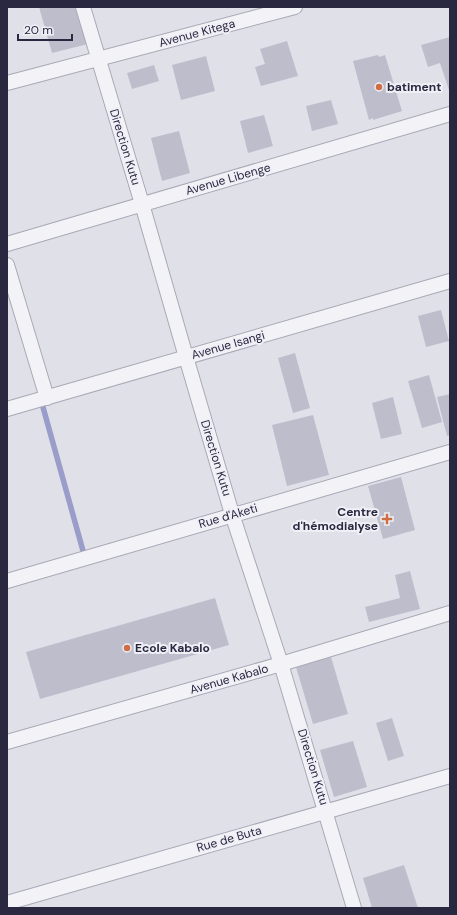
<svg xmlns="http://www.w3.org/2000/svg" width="457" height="915" font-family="'DM Sans',sans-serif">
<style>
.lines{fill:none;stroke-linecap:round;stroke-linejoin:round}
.stream{stroke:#9a9cc9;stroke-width:5.5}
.building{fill:#bebdcc}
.minor-casing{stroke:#a9a9b7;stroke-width:16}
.minor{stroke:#f3f3f7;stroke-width:14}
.poi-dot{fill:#cf6d44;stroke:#f0eff6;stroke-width:1.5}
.labels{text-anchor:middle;stroke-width:4;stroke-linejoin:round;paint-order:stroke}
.street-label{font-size:12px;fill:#2a2841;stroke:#f0eff6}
.poi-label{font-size:12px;font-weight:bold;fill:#2a2841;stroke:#f0eff6;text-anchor:start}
</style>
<rect width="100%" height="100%" fill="#e0e0e9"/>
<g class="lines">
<!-- stream -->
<polyline class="stream" points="41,400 85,558"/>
</g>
<!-- building -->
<g class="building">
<polygon points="39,7 77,7 88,44 52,53"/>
<polygon points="450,37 450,93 440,63 428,67 421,45"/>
<polygon points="287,41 298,76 261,86 255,67 265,64 260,49"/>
<polygon points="378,55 379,57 385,55 402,111 373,120 373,118 369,120 353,61"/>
<polygon points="206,56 215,91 181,100 172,65"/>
<polygon points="154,65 159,81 132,89 127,73"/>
<polygon points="331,100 338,124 312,131 306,106"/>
<polygon points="264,115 273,146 248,153 240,121"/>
<polygon points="179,131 190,173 162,181 151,138"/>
<polygon points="441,310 449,341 426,347 418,316"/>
<polygon points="295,353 310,408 293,413 278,358"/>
<polygon points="429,375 442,422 422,428 408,381"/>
<polygon points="450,394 450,435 447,436 437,397"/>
<polygon points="393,397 402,434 381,439 372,403"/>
<polygon points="313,415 329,475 287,486 272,425"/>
<polygon points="401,477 415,530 383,539 368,486"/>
<polygon points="410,571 420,609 369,622 365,607 400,598 395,575"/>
<polygon points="215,598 229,645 40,699 26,652"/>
<polygon points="331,657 348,714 313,724 296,667"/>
<polygon points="392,718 404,756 388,761 376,723"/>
<polygon points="353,741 367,787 334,797 320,750"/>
<polygon points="404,865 418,908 372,908 363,878"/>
</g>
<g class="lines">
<defs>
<g id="minor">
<polyline points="83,7 142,204 186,357 232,514 281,664 354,908"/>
<polyline points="7,83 295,7"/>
<polyline points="7,244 450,114"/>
<polyline points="7,265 47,398"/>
<polyline points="7,409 450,281"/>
<polyline points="7,581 450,452"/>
<polyline points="7,742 281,664 450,613"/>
<polyline points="7,903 450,776"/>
</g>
</defs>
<!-- minor casing -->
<use href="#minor" class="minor-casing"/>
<!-- minor -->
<use href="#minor" class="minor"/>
</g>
<!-- markers -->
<g class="poi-dot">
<circle cx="379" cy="87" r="4"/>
<path d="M385 513h4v4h4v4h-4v4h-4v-4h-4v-4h4z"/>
<circle cx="127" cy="648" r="4"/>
</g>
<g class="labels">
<!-- street labels -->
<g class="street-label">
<text transform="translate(197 33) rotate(-15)" y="4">Avenue Kitega</text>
<text transform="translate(125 147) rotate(73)" y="4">Direction Kutu</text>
<text transform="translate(228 179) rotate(-16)" y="4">Avenue Libenge</text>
<text transform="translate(228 345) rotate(-16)" y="4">Avenue Isangi</text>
<text transform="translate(216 458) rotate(73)" y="4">Direction Kutu</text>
<text transform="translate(228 516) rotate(-16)" y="4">Rue d'Aketi</text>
<text transform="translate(229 679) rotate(-16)" y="4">Avenue Kabalo</text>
<text transform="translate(313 767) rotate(73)" y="4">Direction Kutu</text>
<text transform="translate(229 839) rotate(-16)" y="4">Rue de Buta</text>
</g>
<!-- poi labels -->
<g class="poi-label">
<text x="387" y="91">batiment</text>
<text x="378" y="516" text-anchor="end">Centre<tspan x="378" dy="14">d'hémodialyse</tspan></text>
<text x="135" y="652">Ecole Kabalo</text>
</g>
</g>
<!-- border -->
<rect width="457" height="915" fill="none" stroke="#2a2841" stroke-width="16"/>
<!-- scale -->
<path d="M18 34v6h54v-6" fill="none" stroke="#2a2841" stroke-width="2"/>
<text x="24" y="34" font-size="12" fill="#2a2841" stroke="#f0eff6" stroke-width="3" paint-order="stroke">20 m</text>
</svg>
